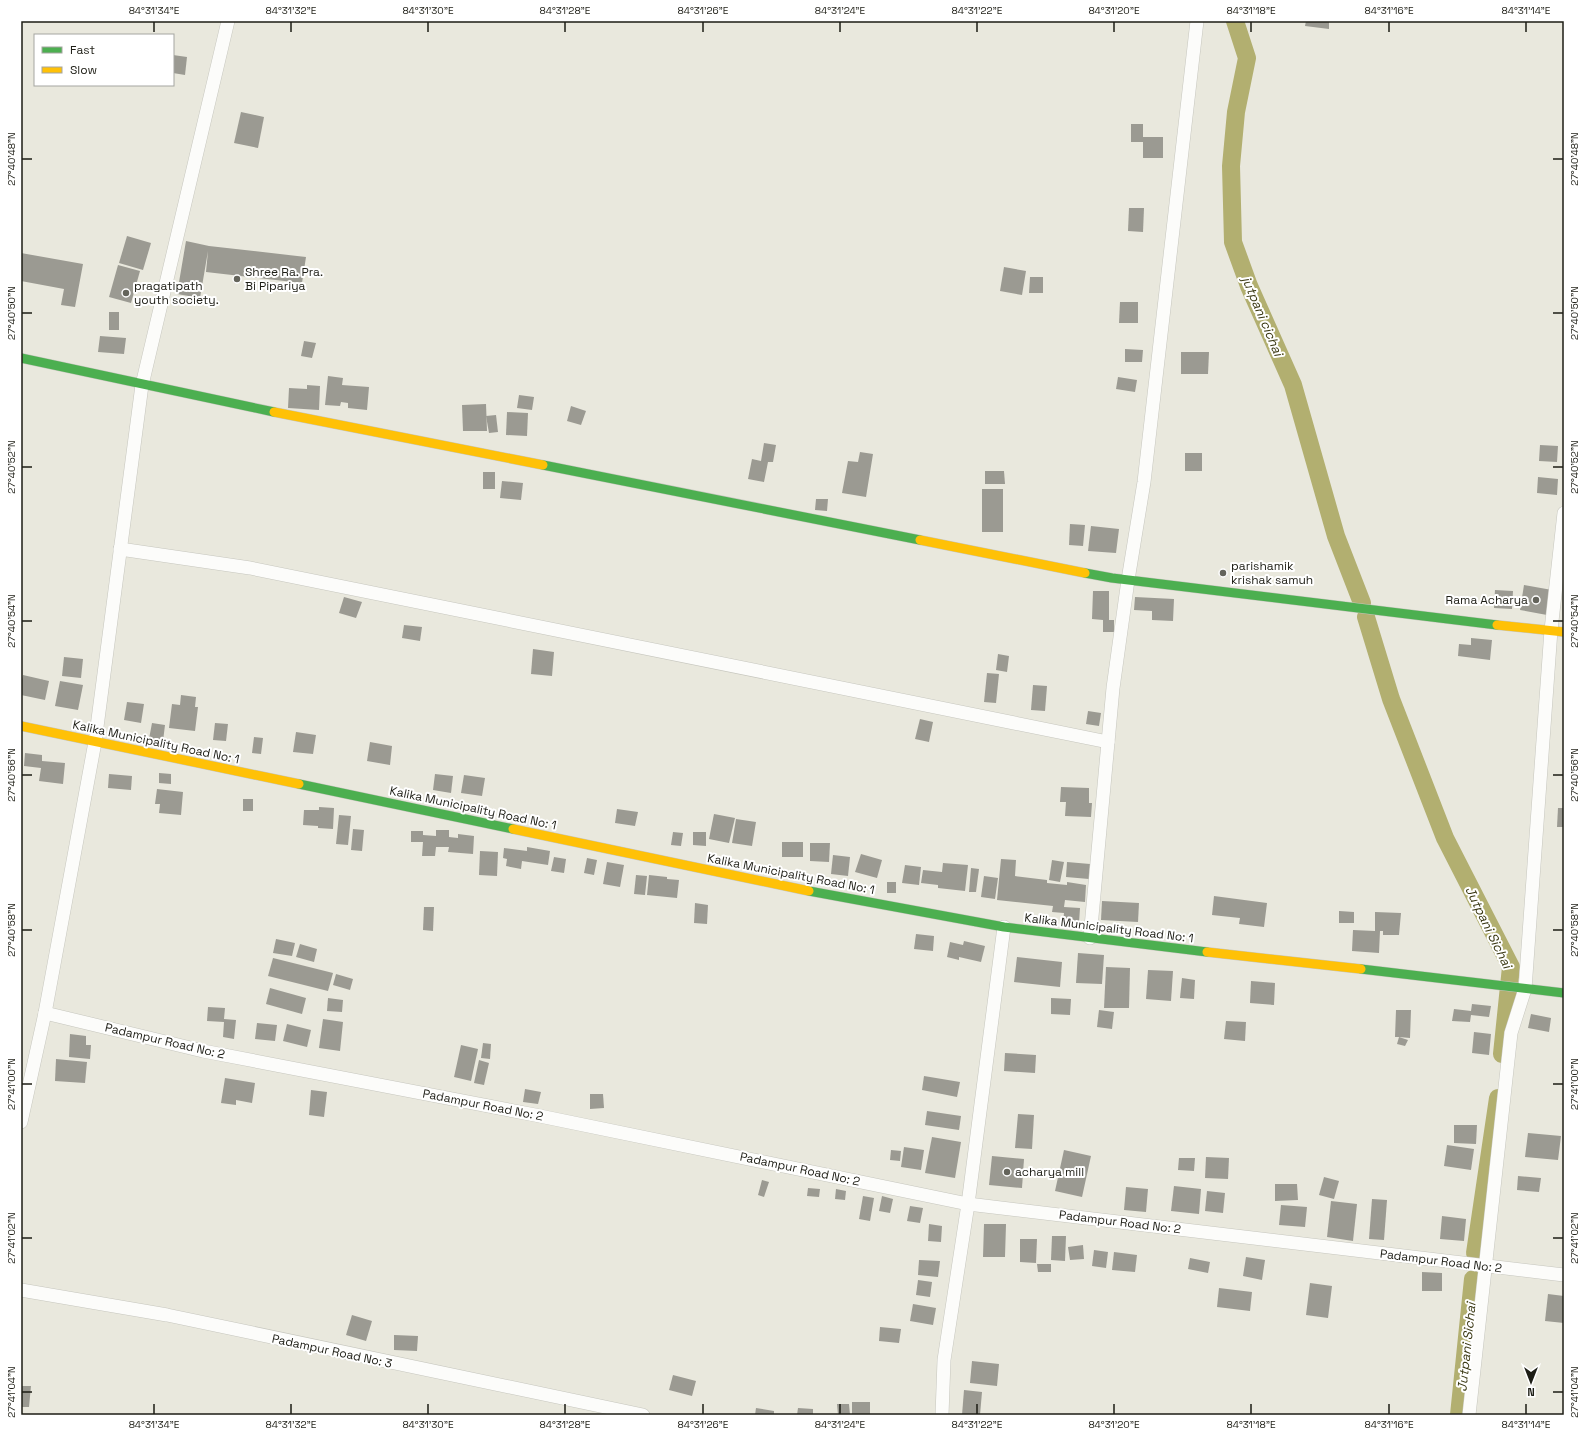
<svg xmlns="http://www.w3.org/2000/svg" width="1585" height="1436" font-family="'Space Grotesk',sans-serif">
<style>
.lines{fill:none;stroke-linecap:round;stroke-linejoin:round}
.canal{stroke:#b2af70;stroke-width:18}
.building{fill:#9b9a92}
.street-casing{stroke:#c6c6be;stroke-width:14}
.fast-casing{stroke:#c6c6be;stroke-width:10}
.slow-casing{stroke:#c6c6be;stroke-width:10}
.street{stroke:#fcfcfa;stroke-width:13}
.fast{stroke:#4caf50;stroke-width:9}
.slow{stroke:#ffc107;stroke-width:9}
.ticks{fill:none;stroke:#1d1d15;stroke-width:1.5}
.poi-dot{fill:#64645b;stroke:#fff;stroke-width:1.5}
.labels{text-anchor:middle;stroke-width:4;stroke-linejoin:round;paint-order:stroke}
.poi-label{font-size:12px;fill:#1d1d15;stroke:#fff;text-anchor:start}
.street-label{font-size:12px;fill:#1d1d15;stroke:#fff}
.water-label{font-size:13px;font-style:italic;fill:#3a3813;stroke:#fff}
.neatline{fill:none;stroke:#1d1d15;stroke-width:1.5}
.ticks-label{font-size:10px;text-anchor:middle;fill:#1d1d15}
</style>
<rect width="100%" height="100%" fill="#e9e8dd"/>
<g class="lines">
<!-- canal -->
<g class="canal">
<polyline points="1235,21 1247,58 1236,112 1231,166 1233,242 1249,286 1293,385 1336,536 1362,603"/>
<polyline points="1366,617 1391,699 1445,838 1511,967 1502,1054"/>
<polyline points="1475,1253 1498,1098"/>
<polyline points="1459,1415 1473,1279"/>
</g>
</g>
<!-- building -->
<g class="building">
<polygon points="1306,21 1329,21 1329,29 1305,26"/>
<polygon points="173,55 187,57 185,75 173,73"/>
<polygon points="241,112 264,117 258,148 234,143"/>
<polygon points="1131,124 1143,124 1143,137 1163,137 1163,158 1143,158 1143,142 1131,142"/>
<polygon points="1129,208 1144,208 1143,232 1128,231"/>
<polygon points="127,236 151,243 143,270 119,263"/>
<polygon points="186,241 209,246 306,257 302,283 206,272 208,251 200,298 177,294"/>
<polygon points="21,253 83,264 75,307 61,305 64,289 21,281"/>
<polygon points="118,265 140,271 131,303 109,297"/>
<polygon points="1004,267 1026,271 1022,295 1000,291"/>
<polygon points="1030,277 1043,277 1043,293 1029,293"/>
<polygon points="1120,302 1138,302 1138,323 1119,323"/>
<rect x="109" y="312" width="10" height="18"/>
<polygon points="100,336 126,338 124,354 98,352"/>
<polygon points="304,341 316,343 312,358 301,356"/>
<polygon points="1125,349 1143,350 1142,362 1125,362"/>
<polygon points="1181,352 1209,352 1208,374 1181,374"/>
<polygon points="328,376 343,378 342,385 369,387 367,410 348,408 348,403 341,402 340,406 325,405"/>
<polygon points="1118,377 1137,380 1135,392 1116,389"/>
<polygon points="307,385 320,386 319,410 288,408 289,388 307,389"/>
<polygon points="519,395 534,397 532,410 517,408"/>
<polygon points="486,404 487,431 463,431 462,405"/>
<polygon points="571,406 586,411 581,425 567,421"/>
<polygon points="507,412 528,413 527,436 506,435"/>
<polygon points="496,415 498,432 489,433 486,416"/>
<polygon points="764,443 776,445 773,462 768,462 764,482 748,479 752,459 761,461"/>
<polygon points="1540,445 1558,446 1557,462 1539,461"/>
<polygon points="860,452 873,454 866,497 842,493 848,461 858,462"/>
<rect x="1185" y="453" width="17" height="18"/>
<polygon points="985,471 1004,471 1005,484 985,484"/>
<rect x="483" y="472" width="12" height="17"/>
<polygon points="1538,477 1558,479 1557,495 1537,493"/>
<polygon points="502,481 523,483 521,500 500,498"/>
<rect x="982" y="489" width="21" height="43"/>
<polygon points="816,499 828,499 827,511 815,510"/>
<polygon points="1070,524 1085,525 1083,546 1069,545"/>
<polygon points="1091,526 1119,529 1116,553 1088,551"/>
<polygon points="1221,570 1226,570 1225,577 1220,577"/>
<polygon points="1524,585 1552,590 1547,615 1520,610"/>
<polygon points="1495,590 1513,591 1512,609 1494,608"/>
<polygon points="1093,591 1109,591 1109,620 1114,620 1114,632 1103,632 1103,620 1092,619"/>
<polygon points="344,597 362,602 356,618 339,613"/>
<polygon points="1135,597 1174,599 1173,621 1152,620 1152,611 1134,610"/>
<polygon points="404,625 422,627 420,641 402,638"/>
<polygon points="1471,638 1492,640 1490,660 1458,656 1459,644 1471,645"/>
<polygon points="533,649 554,652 552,676 531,674"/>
<polygon points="998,654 1009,656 1007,672 996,670"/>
<polygon points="64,657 83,659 81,678 62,676"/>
<polygon points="987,673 999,674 996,703 984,702"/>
<polygon points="23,675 49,681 45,700 21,695 21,684"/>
<polygon points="60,681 83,685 78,710 55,706"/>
<polygon points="1033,685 1047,686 1045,711 1031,710"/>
<polygon points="181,695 196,697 195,707 198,707 195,731 169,728 172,704 180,705"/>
<polygon points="127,702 144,704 141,723 124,720"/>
<polygon points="1088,711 1101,713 1099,726 1086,724"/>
<polygon points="920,719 933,722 929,742 915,739"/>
<polygon points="152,723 165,725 163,741 149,739"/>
<polygon points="215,723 228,724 226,741 213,740"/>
<polygon points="296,732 316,735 313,754 293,752"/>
<polygon points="254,737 263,738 261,754 252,753"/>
<polygon points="370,742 392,746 390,765 367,761"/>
<polygon points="25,753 42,755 42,761 65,763 63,784 39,781 41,768 24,766"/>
<polygon points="159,773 171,774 171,784 159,783"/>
<polygon points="109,774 132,776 131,790 108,788"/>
<polygon points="435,774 453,776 451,793 433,790"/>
<polygon points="464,775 485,778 482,796 461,793"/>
<polygon points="1061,787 1089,788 1089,803 1092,803 1091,817 1065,816 1066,802 1060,802"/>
<polygon points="157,789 183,792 181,815 159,813 160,804 155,804"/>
<rect x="243" y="799" width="10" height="12"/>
<polygon points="319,807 334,808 333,829 318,828 318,826 303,825 304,810 319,810"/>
<polygon points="1558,808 1564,808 1564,827 1557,827"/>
<polygon points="617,809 638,812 635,826 615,823"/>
<polygon points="714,814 735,818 729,843 709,839"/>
<polygon points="339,815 351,816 348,845 336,844"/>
<polygon points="736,819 756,822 752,846 732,843"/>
<polygon points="353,829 364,830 362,851 351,850"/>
<polygon points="436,830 449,830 449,837 458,838 458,834 474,836 473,854 448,852 449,847 436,847 435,856 422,856 423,842 411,842 411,831 423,831 423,835 436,836"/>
<polygon points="673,832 683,833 681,846 671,845"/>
<polygon points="693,832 706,832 706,846 693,845"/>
<rect x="782" y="842" width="21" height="15"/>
<polygon points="810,843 830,843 829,862 810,861"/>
<polygon points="527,847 550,851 548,865 522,861 521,869 506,866 507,859 503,858 504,848 527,851"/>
<polygon points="480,851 498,852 497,876 479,875"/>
<polygon points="861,854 882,860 877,878 855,872"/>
<polygon points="833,855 850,857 848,876 831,874"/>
<polygon points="554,857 566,859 564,873 551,871"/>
<polygon points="587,858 597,860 594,875 584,873"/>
<polygon points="1001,859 1016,860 1015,876 1047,880 1047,883 1067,885 1067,882 1086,885 1085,902 1065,900 1064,907 1080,908 1079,923 1063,922 1064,913 1052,912 1053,906 997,900"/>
<polygon points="1052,860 1064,862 1060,882 1049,880"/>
<polygon points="607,862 624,865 620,887 603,884"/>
<polygon points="1067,862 1090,864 1089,879 1066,877"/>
<polygon points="943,863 968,865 965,891 938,888 938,885 921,883 923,870 942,872"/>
<polygon points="905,865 921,867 919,885 902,883"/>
<polygon points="971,868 979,869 976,892 969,892"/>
<polygon points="636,875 647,876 645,895 634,894"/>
<polygon points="649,875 667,877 667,879 679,880 677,898 647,895"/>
<polygon points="984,876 998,878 995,899 981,897"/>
<rect x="887" y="882" width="9" height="11"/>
<polygon points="1214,896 1267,903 1264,927 1239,924 1240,918 1212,915"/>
<polygon points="1102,901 1139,903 1138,922 1101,920"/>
<polygon points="695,903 708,905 707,924 694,923"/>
<polygon points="424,907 434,907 433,931 423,930"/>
<polygon points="1339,911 1354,912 1354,923 1339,923"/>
<polygon points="1375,912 1401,913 1399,935 1383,935 1383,931 1380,931 1379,953 1352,951 1353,930 1375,931"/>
<polygon points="916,934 934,936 933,951 914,949"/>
<polygon points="276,939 295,943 292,956 273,953"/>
<polygon points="964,941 985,946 981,962 959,957 959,960 947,957 950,942 963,945"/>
<polygon points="300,944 317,949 314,962 296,957"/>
<polygon points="1078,953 1104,955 1102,984 1076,983"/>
<polygon points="1017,957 1062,962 1060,987 1014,982"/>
<polygon points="273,958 333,973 328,991 268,976"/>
<polygon points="1106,967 1130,968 1129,1008 1104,1008"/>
<polygon points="1148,970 1173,971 1171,1001 1146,999"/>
<polygon points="336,974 353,979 350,990 333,985"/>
<polygon points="1182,978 1195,980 1194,999 1180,998"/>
<polygon points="1251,981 1275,983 1274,1005 1250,1003"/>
<polygon points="270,988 306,998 302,1014 266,1004"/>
<polygon points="328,998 343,1000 342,1012 327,1011"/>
<polygon points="1051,998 1071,999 1070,1015 1051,1014"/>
<polygon points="1472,1004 1491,1006 1489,1017 1471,1015 1470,1022 1452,1021 1454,1009 1471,1011"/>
<polygon points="208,1007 225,1008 224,1019 236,1020 234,1039 223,1037 224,1022 207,1021"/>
<polygon points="1099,1010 1114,1012 1112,1029 1097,1027"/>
<polygon points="1396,1010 1411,1010 1410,1038 1399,1037 1408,1040 1405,1046 1397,1044 1399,1037 1395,1037"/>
<polygon points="1531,1014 1551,1018 1549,1032 1528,1028"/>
<polygon points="323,1019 343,1022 340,1051 319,1048"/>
<polygon points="1226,1021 1246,1022 1245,1041 1224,1039"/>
<polygon points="257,1023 277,1025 275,1041 255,1039"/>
<polygon points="287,1024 311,1030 307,1047 283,1041"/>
<polygon points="1474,1032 1491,1034 1489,1055 1472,1053"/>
<polygon points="70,1034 86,1036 86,1045 91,1045 90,1059 69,1057"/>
<polygon points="483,1043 491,1044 490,1059 481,1058"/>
<polygon points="461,1045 478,1049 471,1081 454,1077"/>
<polygon points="1005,1053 1036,1055 1035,1073 1004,1071"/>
<polygon points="56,1059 87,1062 85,1083 55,1081"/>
<polygon points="479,1060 489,1063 484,1085 474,1083"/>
<polygon points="924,1076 960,1082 957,1097 922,1090"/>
<polygon points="225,1078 255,1083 252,1103 236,1100 236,1105 221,1103"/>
<polygon points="525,1089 541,1092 538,1104 523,1102"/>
<polygon points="311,1090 327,1092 324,1117 309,1115"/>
<polygon points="590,1094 603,1094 604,1108 590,1109"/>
<polygon points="927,1111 961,1116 959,1130 925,1125"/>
<polygon points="1018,1114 1034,1115 1032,1149 1015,1148"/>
<polygon points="1454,1125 1477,1125 1476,1144 1454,1143"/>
<polygon points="1528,1133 1561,1136 1558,1160 1525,1157"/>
<polygon points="932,1137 961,1142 955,1178 925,1173"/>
<polygon points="1447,1145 1474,1149 1471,1170 1444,1166"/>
<polygon points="904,1147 924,1150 921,1170 901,1167"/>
<polygon points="891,1150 901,1151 900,1161 890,1160"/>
<polygon points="1064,1150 1091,1156 1082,1197 1055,1191"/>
<polygon points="992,1156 1024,1159 1022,1188 989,1185"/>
<polygon points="1206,1157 1229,1158 1228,1179 1205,1178"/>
<polygon points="1179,1158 1195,1158 1194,1171 1178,1170"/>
<polygon points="1518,1176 1541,1178 1539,1192 1517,1190"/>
<polygon points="1324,1177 1339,1181 1334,1199 1319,1195"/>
<polygon points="762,1180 769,1182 764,1197 758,1195"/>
<polygon points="1275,1184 1297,1184 1298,1200 1275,1201"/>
<polygon points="1174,1186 1201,1189 1199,1214 1171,1211"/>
<polygon points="1126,1187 1148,1189 1146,1212 1124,1210"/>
<polygon points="808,1188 820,1189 819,1197 807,1196"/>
<polygon points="836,1189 846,1191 845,1200 835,1199"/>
<polygon points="1207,1191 1225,1193 1223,1213 1205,1211"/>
<polygon points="863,1196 874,1198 870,1221 859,1219"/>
<polygon points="882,1196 893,1199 890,1213 879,1211"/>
<polygon points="1372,1199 1387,1200 1384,1240 1369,1239"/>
<polygon points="1331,1201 1357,1204 1353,1241 1327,1237"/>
<polygon points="1281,1205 1307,1207 1305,1227 1279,1225"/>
<polygon points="910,1206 923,1208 920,1223 907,1221"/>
<polygon points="1442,1216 1466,1219 1464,1241 1440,1239"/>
<polygon points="929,1224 942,1226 941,1242 928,1241"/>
<polygon points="984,1224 1006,1224 1005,1257 983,1257"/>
<polygon points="1052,1236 1066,1236 1065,1261 1051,1260"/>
<polygon points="1020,1239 1037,1239 1036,1263 1020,1262"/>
<polygon points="1083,1245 1084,1259 1070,1260 1068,1247"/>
<polygon points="1094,1250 1108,1252 1106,1268 1092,1266"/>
<polygon points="1114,1252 1137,1255 1135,1272 1112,1270"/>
<polygon points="1246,1257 1265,1260 1262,1280 1243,1276"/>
<polygon points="1190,1258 1210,1262 1208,1273 1188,1269"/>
<polygon points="919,1260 940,1261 938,1277 918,1275"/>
<polygon points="1037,1264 1051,1264 1051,1272 1038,1272"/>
<polygon points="1422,1272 1442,1273 1442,1291 1422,1291"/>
<polygon points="918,1280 932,1282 930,1297 916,1295"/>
<polygon points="1310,1283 1332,1286 1328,1318 1306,1315"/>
<polygon points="1219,1288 1252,1292 1250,1311 1217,1307"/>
<polygon points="1548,1294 1564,1296 1564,1323 1545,1321"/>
<polygon points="913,1304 936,1308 933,1325 910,1321"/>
<polygon points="352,1315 372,1321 366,1341 346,1335"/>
<polygon points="880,1327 901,1329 899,1343 879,1341"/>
<polygon points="394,1335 418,1336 417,1351 394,1350"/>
<polygon points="972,1361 999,1364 997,1386 970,1383"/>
<polygon points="673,1375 696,1381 692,1396 669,1390"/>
<polygon points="21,1386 31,1386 29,1407 21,1407"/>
<polygon points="964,1390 982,1392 980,1415 962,1415"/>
<rect x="852" y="1402" width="18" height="13"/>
<polygon points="837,1404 849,1404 850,1415 838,1415"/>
<polygon points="756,1408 774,1411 774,1415 755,1415"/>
<polygon points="798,1408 813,1409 813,1415 797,1415"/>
</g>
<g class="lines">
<defs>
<g id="street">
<polyline points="120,549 250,568 1108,742"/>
<polyline points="1090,938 1113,688 1128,580 1144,482 1197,21"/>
<polyline points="45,1013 203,1051 535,1115 968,1204 1564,1275"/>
<polyline points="21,1122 45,1013 95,742 142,385 228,21"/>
<polyline points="21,1290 167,1315 643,1415"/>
<polyline points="942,1415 944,1360 968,1204 1004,927"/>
<polyline points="1469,1415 1511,1033 1525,989 1551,630 1564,513"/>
</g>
<g id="fast">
<polyline points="21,358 274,412"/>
<polyline points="543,465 920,540"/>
<polyline points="1085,573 1112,578 1497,625"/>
<polyline points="299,784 513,829"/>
<polyline points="809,891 1004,927 1207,952"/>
<polyline points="1361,969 1564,993"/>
</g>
<g id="slow">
<polyline points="274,412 543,465"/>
<polyline points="920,540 1085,573"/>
<polyline points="1497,625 1564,632"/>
<polyline points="21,726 299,784"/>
<polyline points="513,829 809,891"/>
<polyline points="1207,952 1361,969"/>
</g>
</defs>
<!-- street casing -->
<use href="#street" class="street-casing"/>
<!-- fast casing -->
<use href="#fast" class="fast-casing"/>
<!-- slow casing -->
<use href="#slow" class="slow-casing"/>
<!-- street -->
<use href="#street" class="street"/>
<!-- fast -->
<use href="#fast" class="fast"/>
<!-- slow -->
<use href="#slow" class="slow"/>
</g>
<!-- ticks -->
<path class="ticks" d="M154,22V32M291,22V32M428,22V32M565,22V32M703,22V32M840,22V32M977,22V32M1114,22V32M1251,22V32M1389,22V32M1526,22V32M22,159H32M1553,159H1563M22,313H32M1553,313H1563M22,467H32M1553,467H1563M22,621H32M1553,621H1563M22,775H32M1553,775H1563M22,930H32M1553,930H1563M22,1084H32M1553,1084H1563M22,1238H32M1553,1238H1563M22,1392H32M1553,1392H1563M154,1404V1414M291,1404V1414M428,1404V1414M565,1404V1414M703,1404V1414M840,1404V1414M977,1404V1414M1114,1404V1414M1251,1404V1414M1389,1404V1414M1526,1404V1414"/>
<!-- markers -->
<g class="poi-dot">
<circle cx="237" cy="279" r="4"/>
<circle cx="126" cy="293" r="4"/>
<circle cx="1223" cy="573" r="4"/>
<circle cx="1536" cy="600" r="4"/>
<circle cx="1007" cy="1172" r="4"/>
</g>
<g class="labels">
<!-- poi labels -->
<g class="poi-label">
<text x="245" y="276">Shree Ra. Pra.<tspan x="245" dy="14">Bi Pipariya</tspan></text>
<text x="134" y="290">pragatipath<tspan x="134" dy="14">youth society.</tspan></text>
<text x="1231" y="570">parishamik<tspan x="1231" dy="14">krishak samuh</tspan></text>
<text x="1528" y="604" text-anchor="end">Rama Acharya</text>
<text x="1015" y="1176">acharya mill</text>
</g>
<!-- street labels -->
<g class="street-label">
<text transform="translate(156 742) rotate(12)" y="4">Kalika Municipality Road No: 1</text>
<text transform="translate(473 808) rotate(12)" y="4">Kalika Municipality Road No: 1</text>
<text transform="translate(791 874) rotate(11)" y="4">Kalika Municipality Road No: 1</text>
<text transform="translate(1109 928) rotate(7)" y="4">Kalika Municipality Road No: 1</text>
<text transform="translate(165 1041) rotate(13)" y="4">Padampur Road No: 2</text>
<text transform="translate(483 1105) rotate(11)" y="4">Padampur Road No: 2</text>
<text transform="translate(800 1169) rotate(12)" y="4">Padampur Road No: 2</text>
<text transform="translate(1120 1222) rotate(7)" y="4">Padampur Road No: 2</text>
<text transform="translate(1441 1261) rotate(7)" y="4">Padampur Road No: 2</text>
<text transform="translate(332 1351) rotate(12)" y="4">Padampur Road No: 3</text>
</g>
<!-- water labels -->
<g class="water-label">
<text transform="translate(1263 316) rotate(67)" y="5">jutpani cichai</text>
<text transform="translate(1489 927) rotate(64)" y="5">Jutpani Sichai</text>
<text transform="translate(1466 1347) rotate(-84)" y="5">Jutpani Sichai</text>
</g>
</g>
<!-- border -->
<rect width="1585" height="1436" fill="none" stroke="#ffffff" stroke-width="44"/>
<!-- legend -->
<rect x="34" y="34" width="140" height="52" fill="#ffffff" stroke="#a5a5a1"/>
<rect x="42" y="47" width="20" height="6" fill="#4caf50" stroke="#a5a5a1"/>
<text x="70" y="54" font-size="12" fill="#1d1d15">Fast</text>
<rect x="42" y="67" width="20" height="6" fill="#ffc107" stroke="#a5a5a1"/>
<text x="70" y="74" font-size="12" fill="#1d1d15">Slow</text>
<!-- north arrow -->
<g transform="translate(1531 1382) rotate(180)" stroke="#ffffff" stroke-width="3" paint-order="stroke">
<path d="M0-3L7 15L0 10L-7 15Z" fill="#1d1d15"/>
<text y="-6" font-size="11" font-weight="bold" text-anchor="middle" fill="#1d1d15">N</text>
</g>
<rect x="22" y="22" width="1541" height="1392" class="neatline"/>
<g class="ticks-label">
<text x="154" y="14">84°31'34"E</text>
<text x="291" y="14">84°31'32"E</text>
<text x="428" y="14">84°31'30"E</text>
<text x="565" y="14">84°31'28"E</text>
<text x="703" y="14">84°31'26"E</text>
<text x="840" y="14">84°31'24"E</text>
<text x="977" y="14">84°31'22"E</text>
<text x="1114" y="14">84°31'20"E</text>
<text x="1251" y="14">84°31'18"E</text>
<text x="1389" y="14">84°31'16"E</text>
<text x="1526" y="14">84°31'14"E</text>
<text transform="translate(1574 159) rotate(-90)" y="4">27°40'48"N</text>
<text transform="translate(11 159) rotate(-90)" y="4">27°40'48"N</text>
<text transform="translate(1574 313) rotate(-90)" y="4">27°40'50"N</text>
<text transform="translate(11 313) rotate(-90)" y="4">27°40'50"N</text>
<text transform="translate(1574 467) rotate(-90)" y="4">27°40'52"N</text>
<text transform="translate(11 467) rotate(-90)" y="4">27°40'52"N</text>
<text transform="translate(1574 621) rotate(-90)" y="4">27°40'54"N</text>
<text transform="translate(11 621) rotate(-90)" y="4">27°40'54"N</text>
<text transform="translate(1574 775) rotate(-90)" y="4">27°40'56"N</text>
<text transform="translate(11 775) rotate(-90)" y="4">27°40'56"N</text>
<text transform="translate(1574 930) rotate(-90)" y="4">27°40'58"N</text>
<text transform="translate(11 930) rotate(-90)" y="4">27°40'58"N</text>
<text transform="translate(1574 1084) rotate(-90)" y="4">27°41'00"N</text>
<text transform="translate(11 1084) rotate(-90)" y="4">27°41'00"N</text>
<text transform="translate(1574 1238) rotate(-90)" y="4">27°41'02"N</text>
<text transform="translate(11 1238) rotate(-90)" y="4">27°41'02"N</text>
<text transform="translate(1574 1392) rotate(-90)" y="4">27°41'04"N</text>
<text transform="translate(11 1392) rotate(-90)" y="4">27°41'04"N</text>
<text x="154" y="1428">84°31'34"E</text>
<text x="291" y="1428">84°31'32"E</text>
<text x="428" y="1428">84°31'30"E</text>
<text x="565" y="1428">84°31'28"E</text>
<text x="703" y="1428">84°31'26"E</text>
<text x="840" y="1428">84°31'24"E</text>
<text x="977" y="1428">84°31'22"E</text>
<text x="1114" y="1428">84°31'20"E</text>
<text x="1251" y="1428">84°31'18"E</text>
<text x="1389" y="1428">84°31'16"E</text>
<text x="1526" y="1428">84°31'14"E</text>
</g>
</svg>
